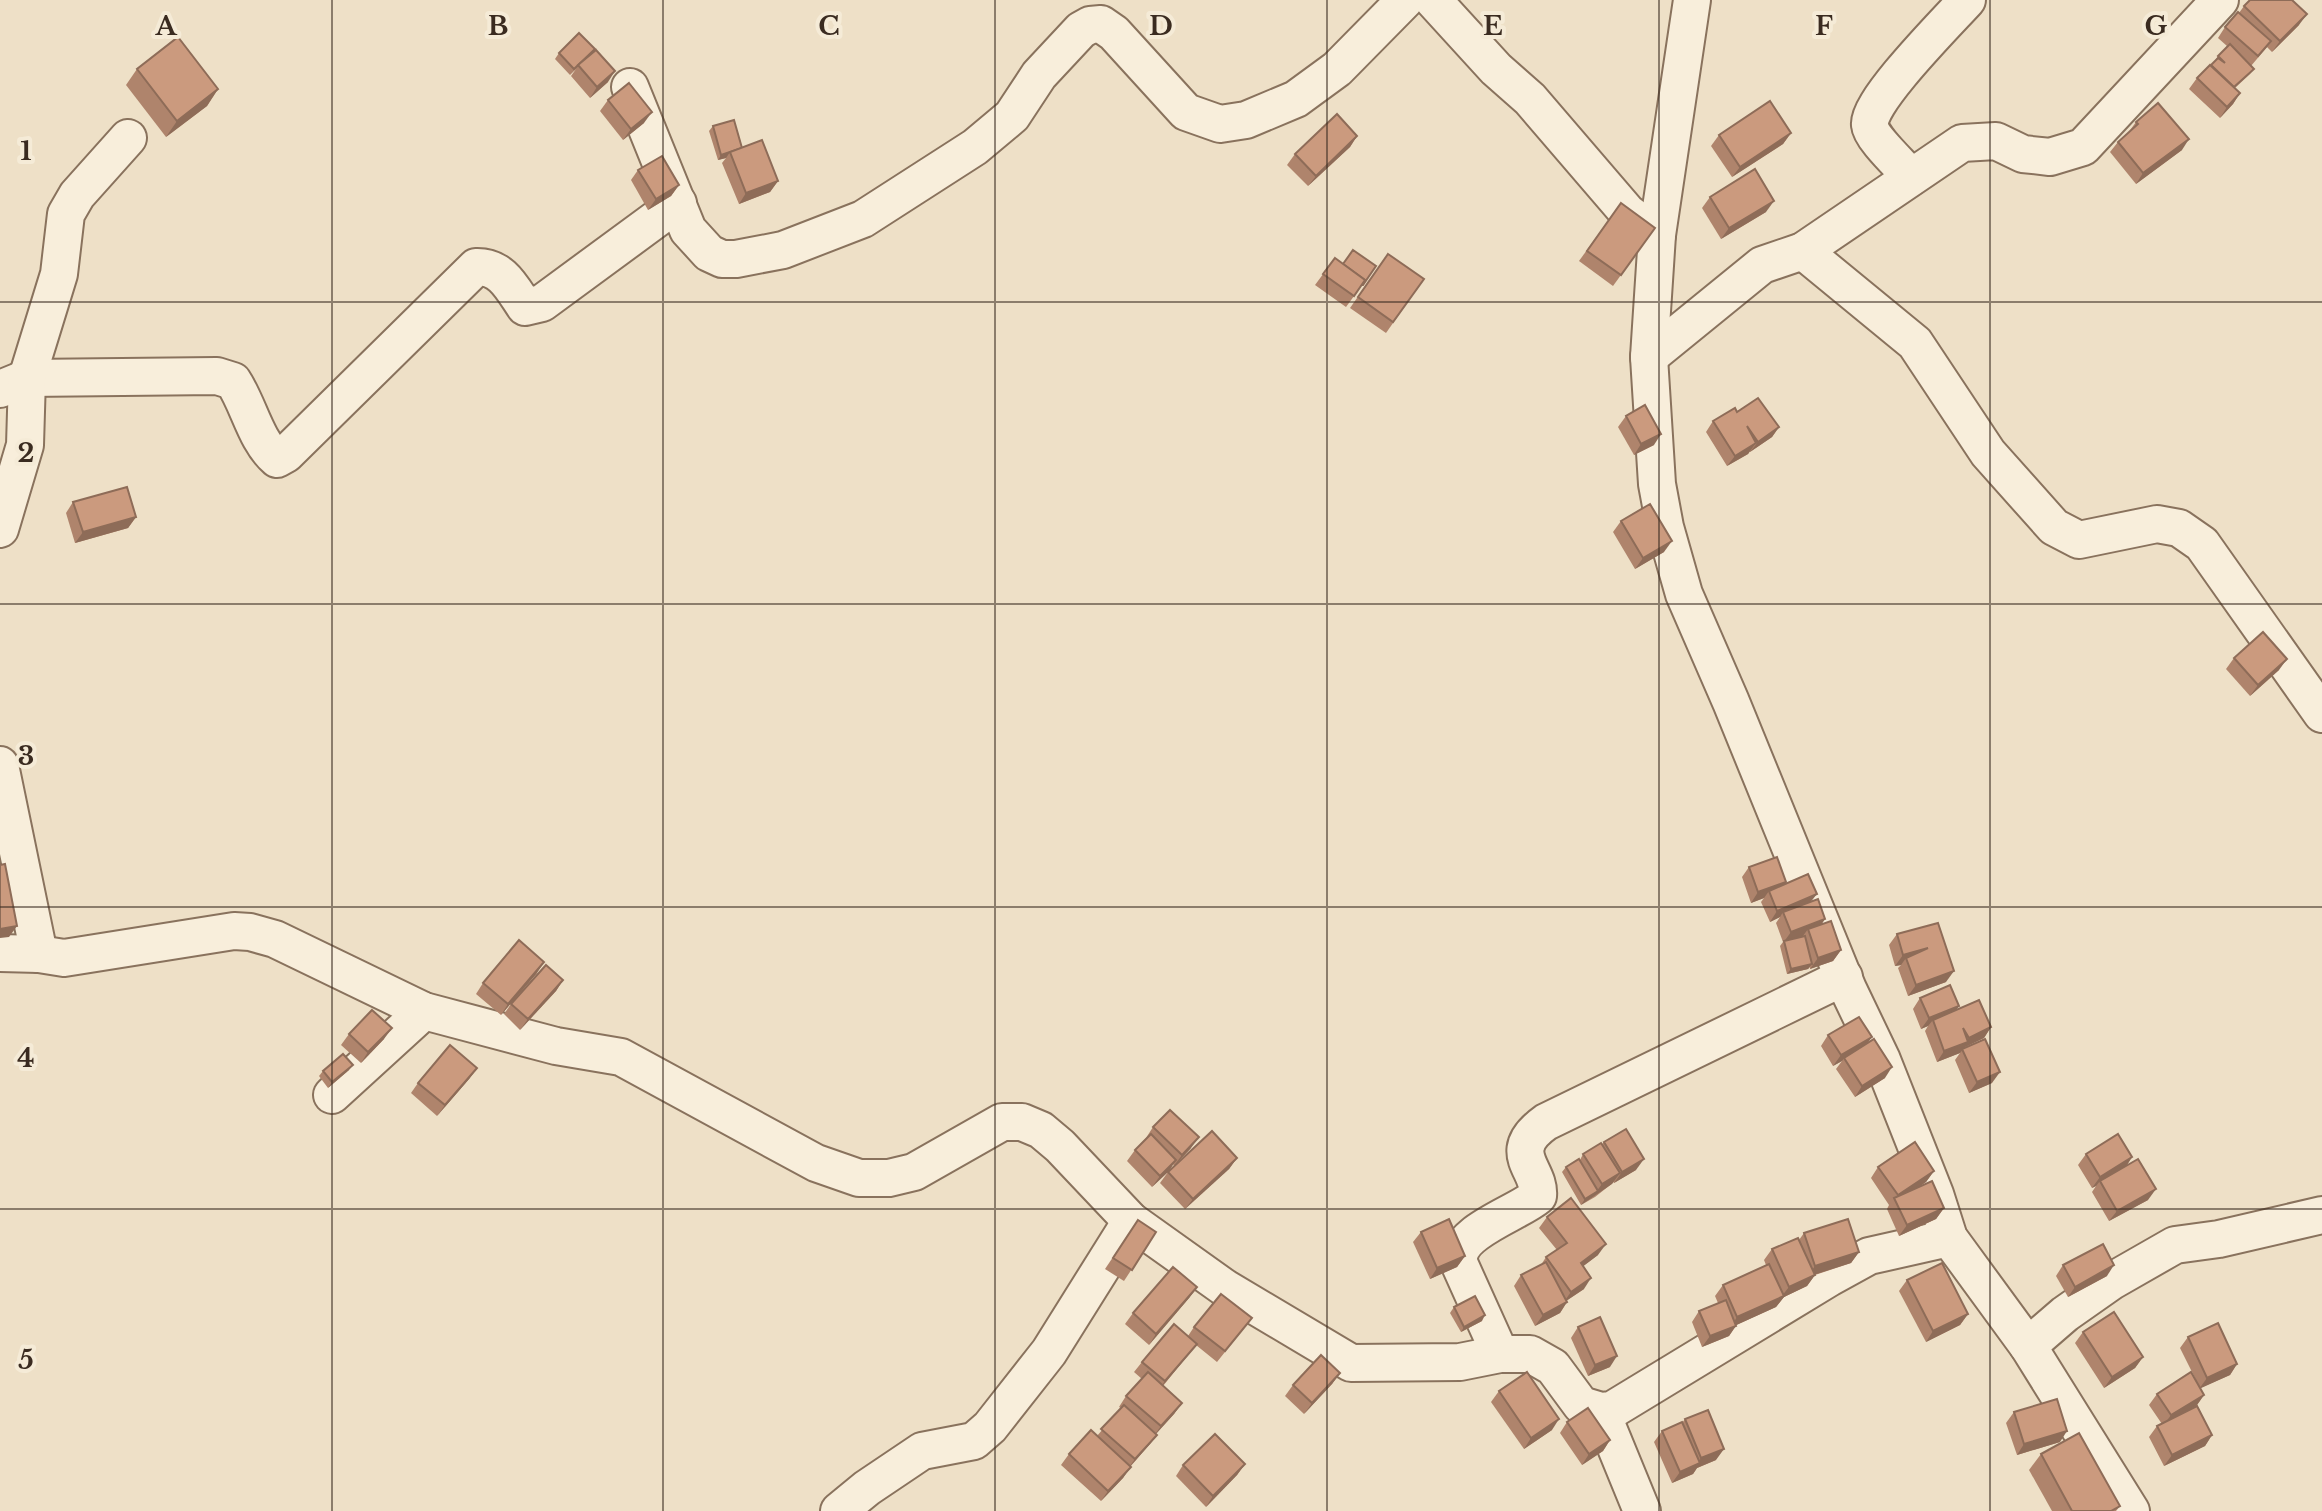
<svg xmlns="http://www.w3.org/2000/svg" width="2322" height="1511" font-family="'Libre Baskerville',serif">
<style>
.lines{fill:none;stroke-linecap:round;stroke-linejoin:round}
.minor-casing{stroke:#89725d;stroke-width:40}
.minor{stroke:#f8eedb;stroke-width:36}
.wall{fill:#af846c}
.shaded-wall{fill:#8e6c58}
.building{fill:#cb9a7e;stroke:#8e6c58;stroke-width:2}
.grid{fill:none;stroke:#3a2b20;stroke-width:2;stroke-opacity:0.55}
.grid-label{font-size:26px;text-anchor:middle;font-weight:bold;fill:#3a2b20;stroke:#f5ebd7;stroke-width:8;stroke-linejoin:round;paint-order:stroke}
</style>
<rect width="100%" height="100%" fill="#eee0c7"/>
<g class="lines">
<defs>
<g id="minor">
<polyline points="1433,0 1496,69 1530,99 1627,212 1657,235 1649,357 1657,484 1665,527 1684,594 1731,702 1848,989 1882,1060 1935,1194 1949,1238 2028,1346 2131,1511"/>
<polyline points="630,87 688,230 709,253 722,259 736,259 783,250 863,219 975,147 1012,116 1039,75 1081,30 1090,25 1101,24 1114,33 1186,112 1220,124 1246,120 1296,99 1337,69 1405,0"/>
<path d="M1911,177C1902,166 1871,138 1870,125C1866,103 1949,20 1967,0"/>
<polyline points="1657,235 1692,0"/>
<polyline points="1803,251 1915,343 1988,453 2054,527 2079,540 2157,524 2179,528 2202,544 2322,714"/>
<polyline points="1649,357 1762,265 1803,251 1962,143 1996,141 2023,154 2050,157 2083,147 2220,0"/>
<path d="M0,389L27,378L217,376L233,381C249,405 255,440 277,459L286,454L476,267C502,266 512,288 525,307L542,303L678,203"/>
<polyline points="0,529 25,445 27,378 59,274 66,214 77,195 128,138"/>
<polyline points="0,765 39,954"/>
<polyline points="0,953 39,954 64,958 234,931 250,932 275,939 424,1011 556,1046 621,1057 816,1163 859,1178 889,1178 914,1172 1002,1122 1022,1122 1041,1130 1060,1146 1131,1221 1225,1288 1351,1363 1460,1362 1500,1354 1530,1354 1553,1367 1581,1405 1601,1411 1612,1410 1829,1278 1869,1256 1949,1238"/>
<polyline points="332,1095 424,1011"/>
<polyline points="2028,1346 2065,1314 2112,1281 2175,1245 2219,1239 2322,1215"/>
<path d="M1500,1354L1459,1263C1454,1232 1517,1214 1538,1196C1541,1169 1503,1153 1546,1122L1844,977"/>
<polyline points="1601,1411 1642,1511"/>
<polyline points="839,1511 867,1488 922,1451 974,1441 990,1427 1049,1352 1131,1221"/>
</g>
</defs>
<!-- minor casing -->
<use href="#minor" class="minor-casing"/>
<!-- minor -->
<use href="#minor" class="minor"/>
</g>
<!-- wall -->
<g class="wall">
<polygon points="2244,6 2299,25 2272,52 2267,47 2251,66 2254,69 2250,74 2235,88 2240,93 2233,104 2220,118 2189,89 2197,78 2214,62 2218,56 2227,46 2218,38 2225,27 2239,13"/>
<polygon points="559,53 591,54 608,82 590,98 571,76 576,69 570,75 555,59"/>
<polygon points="137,69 218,89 207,106 166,137 126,85"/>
<polygon points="608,100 644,123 623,140 600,111"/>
<polygon points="2136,122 2182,150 2136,184 2110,152 2118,142 2128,133"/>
<polygon points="713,126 742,148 778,181 770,192 739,204 722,163 726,158 718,160 709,131"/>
<polygon points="1791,133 1783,144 1732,177 1711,146 1719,135"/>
<polygon points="1357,136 1350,147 1308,186 1287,165 1295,154"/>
<polygon points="638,170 679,185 671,196 648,210 631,180"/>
<polygon points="1710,197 1766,212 1721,239 1702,208"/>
<polygon points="1621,203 1655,228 1613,286 1579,261"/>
<polygon points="1388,254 1424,279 1386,333 1350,308"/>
<polygon points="1335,258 1343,264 1376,266 1346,307 1315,285"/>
<polygon points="1737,412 1779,427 1772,437 1750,452 1750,451 1748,454 1727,466 1706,432 1713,421"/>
<polygon points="1626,416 1654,445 1634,455 1618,427"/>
<polygon points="73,502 136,517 128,528 75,543 66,513"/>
<polygon points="1621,521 1664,552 1635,569 1613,532"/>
<polygon points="2234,658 2279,670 2250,696 2226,669"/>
<polygon points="1749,867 1785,884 1811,902 1822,924 1841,950 1833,961 1810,969 1810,967 1808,969 1787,974 1780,946 1783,942 1776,923 1780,917 1770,922 1761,902 1764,898 1751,903 1742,877"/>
<polygon points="1897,934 1946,982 1908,996 1898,968 1901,965 1895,966 1889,945"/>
<polygon points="537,973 501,1015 476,994 483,983"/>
<polygon points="563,980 556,991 520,1030 504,1014 511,1004"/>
<polygon points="1920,998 1956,1010 1991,1027 1984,1038 1965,1047 1963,1049 1992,1083 1969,1093 1955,1060 1960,1053 1937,1062 1925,1031 1928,1026 1921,1029 1913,1009"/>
<polygon points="349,1034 384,1039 361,1063 341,1045"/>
<polygon points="1828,1035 1867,1043 1885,1078 1855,1097 1836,1069 1842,1061 1833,1066 1821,1046"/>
<polygon points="477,1068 469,1079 437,1116 411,1093 418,1083"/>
<polygon points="349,1070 328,1088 319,1076 323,1071"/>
<polygon points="1153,1127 1191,1148 1174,1166 1173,1164 1169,1171 1152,1187 1127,1161 1135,1150 1146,1138"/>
<polygon points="1604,1142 1636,1170 1614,1183 1614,1182 1595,1197 1581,1205 1562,1172 1566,1167 1580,1160 1583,1154 1602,1144"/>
<polygon points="2086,1154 2132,1157 2127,1165 2148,1200 2109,1221 2092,1192 2096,1186 2092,1188 2078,1165"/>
<polygon points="1237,1158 1229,1169 1185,1209 1160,1183 1168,1172"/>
<polygon points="1878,1167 1934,1171 1926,1182 1919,1187 1944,1208 1936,1219 1899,1236 1887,1209 1889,1205 1871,1178"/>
<polygon points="1547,1217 1598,1255 1583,1266 1584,1289 1566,1301 1567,1302 1560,1313 1535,1326 1514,1286 1521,1275 1541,1265 1546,1257 1557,1250 1539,1228"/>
<polygon points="1138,1220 1156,1232 1124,1281 1105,1269"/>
<polygon points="1421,1232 1465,1256 1457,1267 1430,1279 1413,1242"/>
<polygon points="1804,1233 1859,1252 1851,1263 1815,1275 1807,1286 1784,1297 1776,1307 1736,1325 1729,1336 1702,1347 1692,1322 1699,1311 1718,1303 1715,1296 1723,1285 1766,1265 1764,1260 1772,1249 1799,1240"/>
<polygon points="2063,1265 2107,1276 2068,1297 2056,1276"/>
<polygon points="1907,1280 1968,1314 1960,1325 1926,1342 1899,1291"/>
<polygon points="1197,1287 1189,1298 1149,1345 1125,1324 1133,1313"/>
<polygon points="1454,1307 1482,1321 1461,1332 1450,1313"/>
<polygon points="1252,1318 1217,1362 1196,1345 1163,1386 1182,1403 1174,1414 1156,1434 1157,1435 1149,1445 1130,1467 1123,1478 1101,1501 1061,1465 1069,1454 1097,1436 1121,1408 1119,1407 1126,1396 1142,1379 1134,1372 1142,1362 1188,1336 1194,1327"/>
<polygon points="1578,1327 1610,1367 1588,1376 1571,1338"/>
<polygon points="2083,1332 2143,1357 2135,1368 2104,1388 2075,1343"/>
<polygon points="2188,1337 2237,1364 2230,1375 2200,1388 2204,1395 2197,1405 2212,1435 2205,1446 2164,1466 2149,1437 2157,1426 2162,1424 2149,1405 2157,1394 2196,1380 2180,1348"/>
<polygon points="1340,1373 1332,1384 1304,1414 1285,1396 1293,1385"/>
<polygon points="1499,1391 1552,1430 1524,1449 1491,1402"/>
<polygon points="2014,1412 2060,1442 2017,1455 2006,1423"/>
<polygon points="1685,1419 1716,1460 1697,1468 1693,1474 1672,1483 1654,1442 1662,1431 1682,1423"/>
<polygon points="1567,1422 1610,1440 1603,1451 1582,1465 1560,1433"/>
<polygon points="2041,1454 2120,1506 2116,1511 2052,1511 2029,1470"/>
<polygon points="1245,1464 1237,1475 1206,1507 1176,1476 1183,1465"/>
</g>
<!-- shaded-wall -->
<g class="shaded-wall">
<polygon points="2307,14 2299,25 2272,52 2280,41"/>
<polygon points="615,71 608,82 590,98 597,87"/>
<polygon points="218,89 207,106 166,137 177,121"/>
<polygon points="2240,93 2233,104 2220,118 2227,107"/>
<polygon points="652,112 644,123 623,140 631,129"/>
<polygon points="1791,133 1783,144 1732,177 1740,167"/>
<polygon points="1357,136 1350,147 1308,186 1316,176"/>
<polygon points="2189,139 2182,150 2136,184 2143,173"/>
<polygon points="742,149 730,152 726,158 718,160 721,155"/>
<polygon points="778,181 770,192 739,204 746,193"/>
<polygon points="679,185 671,196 648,210 656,199"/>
<polygon points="1774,201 1766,212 1721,239 1729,228"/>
<polygon points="1779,427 1772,437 1750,452 1758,442"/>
<polygon points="1661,434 1654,445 1634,455 1641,444"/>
<polygon points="1756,443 1748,454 1727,466 1735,456"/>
<polygon points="136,517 128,528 75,543 83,532"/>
<polygon points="1672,541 1664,552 1635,569 1643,558"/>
<polygon points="2287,659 2279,670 2250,696 2258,685"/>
<polygon points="1786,882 1779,893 1769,891 1764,898 1751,903 1758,892"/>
<polygon points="1817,894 1809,904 1783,912 1780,917 1770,922 1777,911"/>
<polygon points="1825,919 1818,930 1808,929 1803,936 1783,943 1791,932"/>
<polygon points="17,926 9,937 0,938 0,929"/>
<polygon points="1928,948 1906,958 1901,965 1895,966 1903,955"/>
<polygon points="1841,950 1833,961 1810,969 1818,958"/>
<polygon points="544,962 537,973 501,1015 508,1004"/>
<polygon points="1812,964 1808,969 1787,974 1791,969"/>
<polygon points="1954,971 1946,982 1908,996 1916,985"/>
<polygon points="563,980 556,991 520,1030 528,1019"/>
<polygon points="1959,1006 1952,1017 1933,1020 1928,1026 1921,1029 1929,1018"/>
<polygon points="1991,1027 1984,1038 1965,1047 1960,1053 1937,1062 1944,1051 1965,1043 1969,1038"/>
<polygon points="392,1028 384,1039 361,1063 368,1052"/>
<polygon points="1872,1037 1864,1048 1844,1058 1842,1061 1833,1066 1841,1055"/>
<polygon points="353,1065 349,1070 328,1088 332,1082"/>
<polygon points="1892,1067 1885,1078 1855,1097 1862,1086"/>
<polygon points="477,1068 469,1079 437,1116 445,1105"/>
<polygon points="2000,1072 1992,1083 1969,1093 1977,1082"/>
<polygon points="1199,1137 1191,1148 1174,1166 1182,1155"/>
<polygon points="2132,1157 2125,1168 2100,1181 2096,1186 2092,1188 2100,1177"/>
<polygon points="1237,1158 1229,1169 1185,1209 1193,1199"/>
<polygon points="1644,1159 1636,1170 1614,1183 1622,1172"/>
<polygon points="1176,1160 1169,1171 1152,1187 1160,1176"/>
<polygon points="1934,1171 1926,1182 1896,1202 1898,1195"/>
<polygon points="1620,1173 1612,1184 1581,1205 1585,1199 1596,1192 1602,1184"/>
<polygon points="2156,1189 2148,1200 2109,1221 2117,1211"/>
<polygon points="1944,1208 1936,1219 1899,1236 1907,1225"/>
<polygon points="1606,1244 1598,1255 1573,1274 1581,1263"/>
<polygon points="1859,1252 1851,1263 1807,1277 1815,1266"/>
<polygon points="1465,1256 1457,1267 1430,1279 1437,1268"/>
<polygon points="2114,1265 2107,1276 2068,1297 2075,1287"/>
<polygon points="1815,1275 1807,1286 1784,1297 1776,1307 1730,1328 1737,1317 1781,1297 1789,1287"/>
<polygon points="1591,1278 1584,1289 1563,1303 1571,1292"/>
<polygon points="1197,1287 1189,1298 1149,1345 1156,1334"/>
<polygon points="1567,1302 1560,1313 1535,1326 1543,1315"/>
<polygon points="1968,1314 1960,1325 1926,1342 1933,1331"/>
<polygon points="1485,1315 1482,1321 1461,1332 1464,1327"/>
<polygon points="1736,1326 1729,1336 1702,1347 1710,1336"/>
<polygon points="1197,1344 1189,1354 1157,1392 1165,1381"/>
<polygon points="1617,1356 1610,1367 1588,1376 1595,1365"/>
<polygon points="2143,1357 2135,1368 2104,1388 2112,1377"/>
<polygon points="2237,1364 2230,1375 2199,1389 2207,1378"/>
<polygon points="1340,1373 1332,1384 1304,1414 1312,1403"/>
<polygon points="2204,1395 2197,1405 2163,1426 2171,1415"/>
<polygon points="1182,1403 1174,1414 1153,1437 1161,1426"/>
<polygon points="1559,1419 1552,1430 1524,1449 1531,1438"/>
<polygon points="2067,1431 2060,1442 2017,1455 2024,1444"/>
<polygon points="1157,1435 1149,1445 1127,1470 1135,1459"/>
<polygon points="2212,1435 2205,1446 2164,1466 2172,1455"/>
<polygon points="1610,1440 1603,1451 1582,1465 1589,1454"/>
<polygon points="1724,1449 1716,1460 1697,1468 1693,1474 1672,1483 1680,1472 1697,1465 1701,1458"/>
<polygon points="1245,1464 1237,1475 1206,1507 1213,1496"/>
<polygon points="1131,1467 1123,1478 1101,1501 1108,1491"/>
</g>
<!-- building -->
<g class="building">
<polygon points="2250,0 2292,0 2307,14 2280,41 2244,6"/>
<polygon points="2238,12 2271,41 2258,56 2225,27"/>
<polygon points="579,33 595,49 574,69 559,53"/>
<polygon points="178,37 218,89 177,121 137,69"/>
<polygon points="2230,44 2254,69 2234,87 2211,65 2218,58 2225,63 2218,56"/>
<polygon points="596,50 615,71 597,87 578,65"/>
<polygon points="2210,65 2240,93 2227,107 2197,78"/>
<polygon points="629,83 652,112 631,129 608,100"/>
<polygon points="1770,101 1791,133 1740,167 1719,135"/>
<polygon points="2158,103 2189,139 2143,173 2118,142 2138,124 2136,122"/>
<polygon points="1337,114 1357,136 1316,176 1295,154"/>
<polygon points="734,120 742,148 721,155 713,126"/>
<polygon points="762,140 778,181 746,193 730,152"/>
<polygon points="662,156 679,185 656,199 638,170"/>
<polygon points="1755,169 1774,201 1729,228 1710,197"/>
<polygon points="1621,203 1655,228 1621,275 1587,251"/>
<polygon points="1353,250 1376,266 1363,285 1362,285 1365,280 1343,264"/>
<polygon points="1388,254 1424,279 1393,322 1358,297"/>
<polygon points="1335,258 1365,280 1354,296 1323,274"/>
<polygon points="1758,398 1779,427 1758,442 1747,426 1756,443 1735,456 1713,421 1735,408 1737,412"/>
<polygon points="1645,405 1661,434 1641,444 1626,416"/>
<polygon points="127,487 136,517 83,532 73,502"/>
<polygon points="1650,504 1672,541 1643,558 1621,521"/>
<polygon points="2263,632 2287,659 2258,685 2234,658"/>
<polygon points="1777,857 1786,882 1758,892 1749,867"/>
<polygon points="5,864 17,926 0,929 0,865"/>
<polygon points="1808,874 1817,894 1777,911 1769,891"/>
<polygon points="1818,899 1825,919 1791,932 1783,912"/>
<polygon points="1831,921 1841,950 1818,958 1808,929"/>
<polygon points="1938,923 1954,971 1916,985 1906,958 1928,948 1903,955 1897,934"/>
<polygon points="1805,936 1812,964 1791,969 1784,941"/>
<polygon points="519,940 544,962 508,1004 483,983"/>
<polygon points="546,965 563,980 528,1019 511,1004"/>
<polygon points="1950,985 1959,1006 1929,1018 1920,998"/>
<polygon points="1979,1000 1991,1027 1969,1038 1963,1028 1968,1042 1944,1051 1933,1020"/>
<polygon points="372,1010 392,1028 368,1052 349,1034"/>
<polygon points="1859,1017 1872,1037 1841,1055 1828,1035"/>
<polygon points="1874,1039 1892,1067 1862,1086 1844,1058"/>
<polygon points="1985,1039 2000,1072 1977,1082 1962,1049"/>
<polygon points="450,1045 477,1068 445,1105 418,1083"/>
<polygon points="343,1054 353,1065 332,1082 323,1071"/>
<polygon points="1170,1110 1199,1137 1182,1155 1153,1127"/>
<polygon points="1626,1129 1644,1159 1622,1172 1604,1142"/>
<polygon points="1212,1131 1237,1158 1193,1199 1168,1172"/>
<polygon points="1151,1134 1176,1160 1160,1176 1135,1150"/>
<polygon points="2118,1134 2132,1157 2100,1177 2086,1154"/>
<polygon points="1915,1142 1934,1171 1898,1195 1878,1167"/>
<polygon points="1601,1143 1620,1173 1602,1184 1583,1154"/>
<polygon points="1579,1159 1598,1191 1585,1199 1566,1167"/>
<polygon points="2138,1159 2156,1189 2117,1211 2100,1181"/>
<polygon points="1932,1181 1944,1208 1907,1225 1894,1198"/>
<polygon points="1571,1198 1606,1244 1581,1263 1591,1278 1571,1292 1546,1257 1567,1243 1547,1217"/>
<polygon points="1449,1219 1465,1256 1437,1268 1421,1232"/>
<polygon points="1848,1219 1859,1252 1815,1266 1804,1233"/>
<polygon points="1138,1220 1156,1232 1132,1270 1113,1258"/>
<polygon points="1798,1238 1815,1275 1789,1287 1772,1249"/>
<polygon points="2103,1244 2114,1265 2075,1287 2063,1265"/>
<polygon points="1546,1262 1567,1302 1543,1315 1521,1275"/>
<polygon points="1942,1263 1968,1314 1933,1331 1907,1280"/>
<polygon points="1769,1264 1784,1296 1737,1317 1723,1285"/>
<polygon points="1173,1267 1197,1287 1156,1334 1133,1313"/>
<polygon points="1221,1294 1252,1318 1225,1351 1194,1327"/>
<polygon points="1475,1296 1485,1315 1464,1327 1454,1307"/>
<polygon points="1726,1300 1736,1326 1710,1336 1699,1311"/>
<polygon points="2114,1312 2143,1357 2112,1377 2083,1332"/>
<polygon points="1600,1317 1617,1356 1595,1365 1578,1327"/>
<polygon points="2218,1323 2237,1364 2207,1378 2188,1337"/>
<polygon points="1174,1324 1197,1344 1165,1381 1142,1362"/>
<polygon points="1321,1355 1340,1373 1312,1403 1293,1385"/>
<polygon points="1148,1372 1182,1403 1161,1426 1126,1396"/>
<polygon points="1527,1372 1559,1419 1531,1438 1499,1391"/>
<polygon points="2191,1372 2204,1395 2171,1415 2157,1394"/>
<polygon points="2057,1399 2067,1431 2024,1444 2014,1412"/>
<polygon points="1124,1405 1157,1435 1135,1459 1101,1429"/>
<polygon points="2197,1406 2212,1435 2172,1455 2157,1426"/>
<polygon points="1588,1408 1610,1440 1589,1454 1567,1422"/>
<polygon points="1708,1410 1724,1449 1701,1458 1685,1419"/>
<polygon points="1682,1422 1700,1463 1680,1472 1662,1431"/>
<polygon points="1091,1430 1131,1467 1108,1491 1069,1454"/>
<polygon points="2079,1433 2120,1506 2111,1511 2072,1511 2041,1454"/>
<polygon points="1215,1434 1245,1464 1213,1496 1183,1465"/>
</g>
<!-- grid -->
<path class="grid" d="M332,0V1511M663,0V1511M995,0V1511M1327,0V1511M1659,0V1511M1990,0V1511M0,302H2322M0,604H2322M0,907H2322M0,1209H2322"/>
<g class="grid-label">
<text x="166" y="35">A</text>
<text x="498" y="35">B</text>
<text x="829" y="35">C</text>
<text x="1161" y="35">D</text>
<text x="1493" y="35">E</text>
<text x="1824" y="35">F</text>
<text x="2156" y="35">G</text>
<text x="26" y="160">1</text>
<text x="26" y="462">2</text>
<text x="26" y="765">3</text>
<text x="26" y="1067">4</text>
<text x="26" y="1369">5</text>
</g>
</svg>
